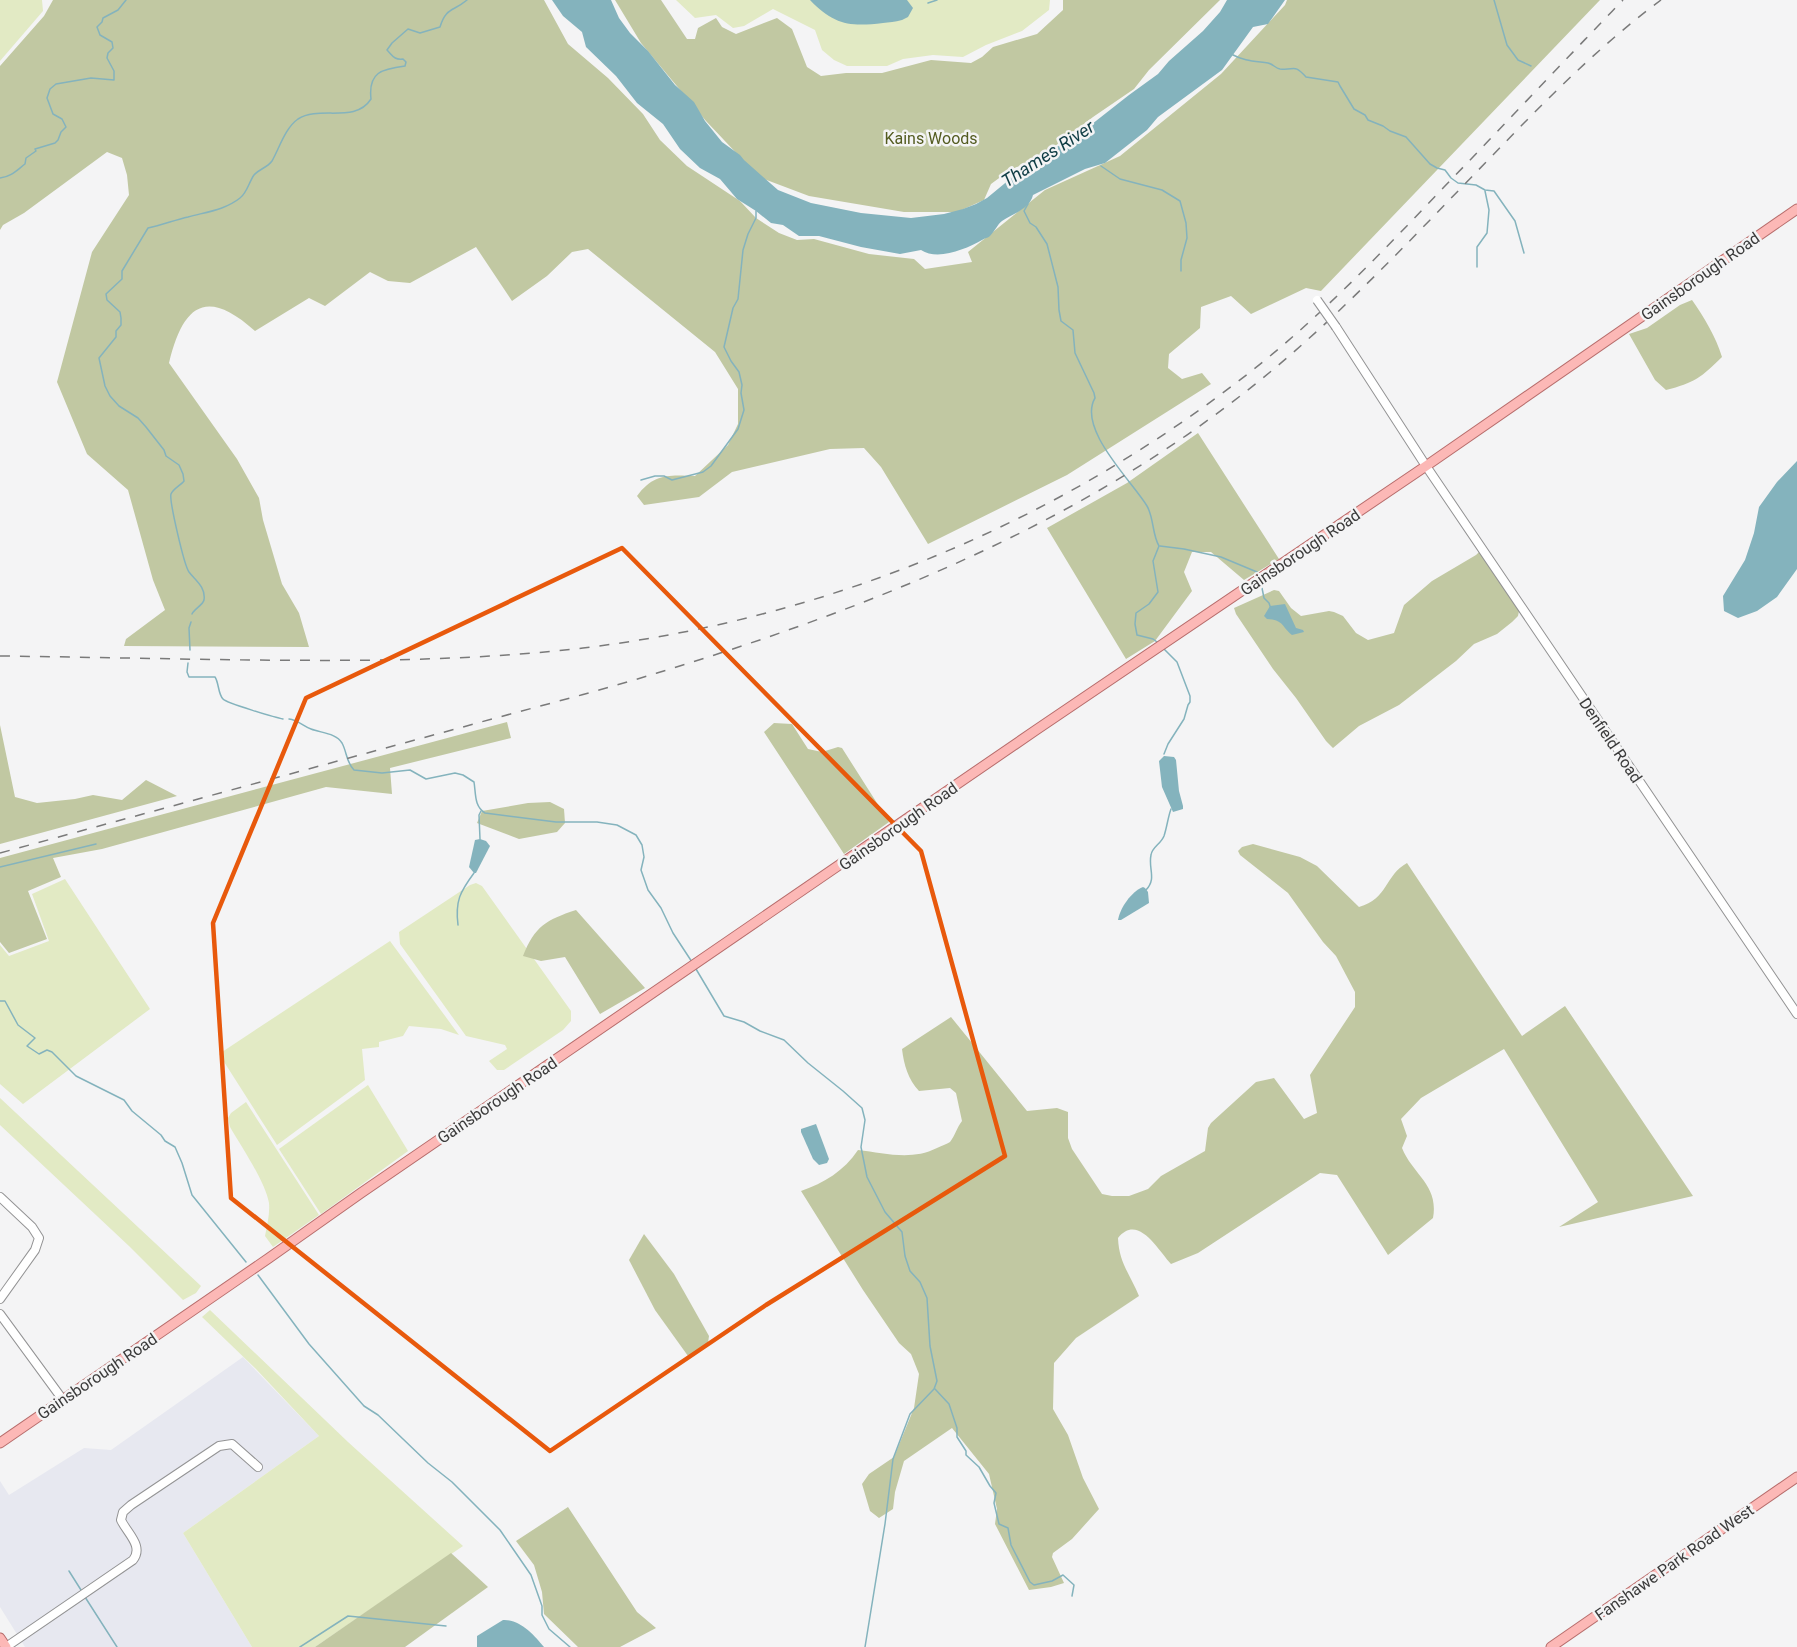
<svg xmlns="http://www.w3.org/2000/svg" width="1797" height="1647" font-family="Roboto,sans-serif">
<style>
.built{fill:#e7e8f0}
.green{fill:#e2eac4}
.forest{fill:#c1c8a2}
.water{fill:#84b3bd}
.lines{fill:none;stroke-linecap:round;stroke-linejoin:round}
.stream{stroke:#84b3bd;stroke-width:1.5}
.minor-casing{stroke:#939394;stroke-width:10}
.major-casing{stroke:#b76d6c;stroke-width:11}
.minor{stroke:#fff;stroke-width:8}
.major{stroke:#fcb8b6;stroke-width:9}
.rail{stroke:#7a7a7a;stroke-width:1.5;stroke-dasharray:10 10;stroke-linecap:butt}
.minor-bridge-casing{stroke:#939394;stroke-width:10;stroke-linecap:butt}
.minor-bridge{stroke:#fff;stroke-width:8}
.marked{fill:none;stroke:#e8590c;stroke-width:4.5;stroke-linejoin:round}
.labels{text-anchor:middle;stroke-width:5;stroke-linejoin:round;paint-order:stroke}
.park-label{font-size:16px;fill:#535b20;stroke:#f4f4f5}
.street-label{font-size:16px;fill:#3b3b3b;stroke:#f4f4f5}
.water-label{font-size:18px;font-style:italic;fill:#0f3d45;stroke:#f4f4f5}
</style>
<rect width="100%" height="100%" fill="#f4f4f5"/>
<!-- built -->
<polygon class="built" points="243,1357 319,1436 183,1533 252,1647 25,1647 0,1607 0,1481 9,1495 84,1448 111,1450"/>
<!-- green -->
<g class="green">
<polygon points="0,0 42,0 43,11 0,61"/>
<polygon points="676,0 1050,0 1049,10 1022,31 986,45 963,57 933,55 903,59 887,66 847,66 834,60 822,50 815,30 773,9 744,26 733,28 716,15 695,18"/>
<polygon points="65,879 150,1009 23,1104 0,1084 0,945 9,956 49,941 32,894"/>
<polygon points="476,883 482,886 571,1011 571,1021 563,1030 504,1070 497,1070 489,1061 507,1049 505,1045 466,1036 400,944 399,932 470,885"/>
<polygon points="390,941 459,1035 441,1029 409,1026 403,1036 379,1042 379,1047 362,1049 365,1080 277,1145 219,1054"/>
<polygon points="368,1085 408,1151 321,1214 279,1149"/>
<polygon points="0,1098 201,1286 196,1293 183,1300 129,1246 0,1125"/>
<path d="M246,1102L319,1215L273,1247L265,1236C267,1226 270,1214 269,1203C265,1181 242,1148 230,1127L228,1118L231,1113Z"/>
<polygon points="210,1310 348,1442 463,1546 315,1647 252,1647 183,1533 319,1436 256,1369 202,1317"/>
</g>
<!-- forest -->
<g class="forest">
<path d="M53,0H544L568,44L608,78L643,114L660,140L687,166L740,201L756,218L779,233L797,240L814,239L869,254L914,259L925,269L972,262L968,252L1045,190L1120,156L1221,74L1285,5L1287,0H1600L1321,291L1306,288L1251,314L1231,296L1201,307L1200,328L1169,354L1168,368L1182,379L1202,373L1211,384L1067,475L928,544L881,467L864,448L830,449L732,472L699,497L644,505L637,496C654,473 669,475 695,476L728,445L738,424V389L715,352L588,249L572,252L547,276L512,301L476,247L410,283L388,281L370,272L325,306L309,298L255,331C206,287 183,305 169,363L237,459L259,498L263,520L282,584L299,613L309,647L124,646L126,639L165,610L153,580L128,490L87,454L57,382L92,252L129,195L127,175L122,158L107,152L24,213L3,225L0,230V66L44,16Z"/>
<polygon points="615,0 661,0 687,39 695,39 698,28 716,18 722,27 736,34 777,18 792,29 807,67 821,76 846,73 882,73 931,60 971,63 982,57 993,47 1037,34 1063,10 1063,0 1220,0 1149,70 1134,89 1093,117 1042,156 1010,170 991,184 984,200 957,212 904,212 809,196 759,177 706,121 641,43"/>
<path d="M1692,300C1704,317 1716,337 1722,357C1702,377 1694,383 1666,390L1655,380L1629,334L1647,328L1680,305Z"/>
<polygon points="1198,433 1279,559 1244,580 1211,552 1192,552 1184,572 1192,591 1155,641 1126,659 1047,528 1127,483"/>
<polygon points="1482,549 1519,611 1518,616 1512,622 1497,634 1474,644 1456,661 1399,705 1359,726 1333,748 1326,741 1296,698 1273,669 1236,614 1234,608 1274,590 1279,591 1291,608 1301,616 1329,611 1334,612 1343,616 1356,633 1368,640 1394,633 1404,605 1432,581 1476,555"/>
<polygon points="507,722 511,738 390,768 392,794 326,787 102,849 53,858 61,877 28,891 47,939 9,953 0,942 0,858"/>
<polygon points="774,723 792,724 808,749 822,752 838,747 842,748 889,822 844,854 764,732"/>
<polygon points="0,725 15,797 37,803 75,799 93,795 122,800 146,780 177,796 0,844"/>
<polygon points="550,802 564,809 565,823 557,832 519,839 477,823 482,811 528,803"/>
<path d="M1253,844L1300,857L1317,866L1359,907C1388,899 1385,875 1407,863L1522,1036L1565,1006L1693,1196L1559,1227L1598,1202L1504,1049L1421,1098L1401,1119L1407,1136L1402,1148C1413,1175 1439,1185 1433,1218L1388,1255L1337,1175L1320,1173L1198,1253L1171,1264C1158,1250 1138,1213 1118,1238C1119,1263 1130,1274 1139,1296L1076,1338L1054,1363L1053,1409L1068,1435L1083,1478L1099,1509L1072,1539L1053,1553L1052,1557L1064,1583L1051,1587L1029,1590L995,1524L997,1509L989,1474L952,1428L904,1461L895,1492L893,1509L879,1518L870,1511L862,1484L869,1474L894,1457L914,1408L919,1374L911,1354L899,1343L863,1290L801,1191C824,1183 844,1171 858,1150C885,1153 911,1161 937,1148C941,1146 947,1144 950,1142C955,1136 957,1127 962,1121L956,1093L950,1088L919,1091C908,1079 904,1065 902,1049L951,1017L1027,1111L1057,1108L1068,1112V1138L1072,1149L1102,1194L1112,1196H1129L1148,1189L1161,1176L1205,1151L1208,1128L1211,1123L1256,1082L1274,1078L1304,1119L1317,1113L1310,1075L1355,1007V992L1336,956L1323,942L1288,893L1240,855L1238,851L1242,847Z"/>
<path d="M576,910L645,988L600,1014L565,957L541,961L523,956C535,926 546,920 576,910Z"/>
<polygon points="644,1234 674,1274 709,1336 708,1343 688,1356 655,1310 629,1260"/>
<polygon points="568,1507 637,1612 656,1628 620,1647 578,1647 544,1614 542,1592 534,1565 516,1541"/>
<polygon points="451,1553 488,1587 405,1647 315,1647"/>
</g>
<!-- water -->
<g class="water">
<path d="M552,0H611L619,18L630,33L648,51L675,85L694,102L705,121L722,142L740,155L744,160L778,190L811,203L861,213L911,218L944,214L963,209L976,204L987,198L1004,184L1025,164L1066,142L1087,128L1129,95L1158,74L1169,61L1203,31L1220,12L1227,0H1285L1268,24L1253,27L1222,70L1158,117L1147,130L1105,163L1085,169L1033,195C1030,209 1012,214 1002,221C997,225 995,231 990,236C988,238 985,238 982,240C966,249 938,261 921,250L900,254L861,247L819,236H799L783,225L771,223L756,211L737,199L720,179L700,168L680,149L663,124L637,103L616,76L586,47L582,32L563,16Z"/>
<path d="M810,0H907L913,8L908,17L902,20C895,22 889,22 883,23C850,27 834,25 810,0Z"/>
<polygon points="1797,461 1797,569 1777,597 1757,611 1738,618 1724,611 1723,596 1745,560 1754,533 1759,507 1777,482"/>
<path d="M1285,604L1296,628L1303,630L1304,632L1292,635C1281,626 1284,620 1267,619L1264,616L1270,606Z"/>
<polygon points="1164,756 1174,757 1176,760 1179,791 1183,806 1183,809 1173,812 1162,787 1159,761"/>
<polygon points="480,839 486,841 490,846 476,873 474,873 469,867 475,840"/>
<path d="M1143,887L1145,888L1148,892L1149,903L1121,920H1118C1120,908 1131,892 1143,887Z"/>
<polygon points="816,1124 829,1159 827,1163 819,1165 813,1159 801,1132 801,1129"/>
<path d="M503,1620C520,1619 534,1635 544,1647H477V1636Z"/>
</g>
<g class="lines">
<!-- stream -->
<g class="stream">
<polyline points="1494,0 1507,45 1518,60 1531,66"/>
<polyline points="928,3 937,0"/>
<path d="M1231,54C1244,61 1254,61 1268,63C1273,64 1275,68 1280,69C1295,71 1293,63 1306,77L1338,82L1340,86L1354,109L1365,115L1368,120L1383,126L1390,131L1406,137L1430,164L1437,168L1445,170L1451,178L1458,183L1476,185L1485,190L1494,191L1515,221L1524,253"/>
<polyline points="1101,166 1120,179 1162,190 1180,201 1186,223 1187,238 1181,260 1181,271"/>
<path d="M0,178C11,177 17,170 25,164L26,158L36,151L35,149L55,143L58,140L61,132L66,127L62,119L53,114L47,98L50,89L56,84L91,78L114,80V71L107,58L108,53L113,48L112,42L100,35L97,27L102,22L103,18L118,10L126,0"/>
<path d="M1028,204L1024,211L1030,223L1036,227L1047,244L1058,287L1059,310L1061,321L1073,330L1075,353L1094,393L1095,398C1077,429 1132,481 1147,506C1154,518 1152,534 1159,546L1153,561L1158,592L1149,604L1136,613L1135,624L1137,635L1153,639L1157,642"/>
<polyline points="1477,267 1477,247 1487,233 1489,210 1485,191"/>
<polyline points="641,480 655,476 664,476 672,480 703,472 711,466 738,429 744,410 741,393 742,385 739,372 731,361 724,347 733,308 738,299 743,250 748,234 756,218 756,211"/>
<polyline points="1160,546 1184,549 1221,557 1257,572 1258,576"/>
<polyline points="1261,583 1264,598 1269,603 1270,606"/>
<path d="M192,614C194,609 203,605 204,600C206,587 195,580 189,572C184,565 169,500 171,494C173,489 181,485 184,481L183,474L179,465L166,456L164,450L146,427L138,418L119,406L110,396L105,386L99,358L116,337V331L121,325V318L120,312L107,300L106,294L122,279V271L148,228C162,225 175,220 188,217C206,212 225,210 240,198C247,193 249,182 254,175C259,169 267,168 272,161C279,149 285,128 298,119C320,105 355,124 371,99C368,72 382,69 405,66L406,62L403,59C394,60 393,56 387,50L392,43L408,29L420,33L440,27C446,7 453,12 467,0"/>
<polyline points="1163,648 1177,662 1190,696 1190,702 1188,705 1184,719 1168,744 1164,754"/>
<polyline points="190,650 189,628 191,622"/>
<path d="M188,663L187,672L189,677H215C219,683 218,694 223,699C226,703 277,718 283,719"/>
<path d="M289,719C298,720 303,726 311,729C321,733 336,733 342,743C347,752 346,762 354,770L382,773L410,770L426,779L455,773L463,775L474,782C476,794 474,806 485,813L556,822H597L617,825L636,835L642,845L644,857L641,870L648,890L661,908L673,933L692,962"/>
<polyline points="480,839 479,815 481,811"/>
<polyline points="0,867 96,844"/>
<path d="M1146,890C1157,878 1148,869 1151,855C1152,847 1161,844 1164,836C1167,827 1168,817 1171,809"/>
<path d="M458,925C455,901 460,892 474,873"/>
<polyline points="696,969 724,1016 744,1022 760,1031 784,1040 808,1063 843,1091 862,1108 865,1120 861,1147 867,1177 885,1212 902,1232 905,1256 910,1271 920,1282 927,1298 930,1346 937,1381 934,1389 910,1414 893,1459 885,1524 865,1647"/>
<polyline points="0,1001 5,1001 18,1025 35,1038 27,1046 39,1054 47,1050 52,1052 76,1076 124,1100 132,1111 161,1135 165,1141 175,1147 182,1163 192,1195 246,1262"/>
<polyline points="258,1275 309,1344 364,1406 378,1415 428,1463 452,1482 500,1530 531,1575 542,1606 542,1615 549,1629 570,1647"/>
<polyline points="935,1389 949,1404 957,1428 957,1437 966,1451 966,1455 979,1467 990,1486 996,1493 994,1503 999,1524 1008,1528 1011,1545 1030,1582 1034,1585 1052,1581 1063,1575 1074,1585 1072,1596"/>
<polyline points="69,1571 81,1590"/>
<polyline points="85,1597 117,1647"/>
<polyline points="300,1647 348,1616 446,1626"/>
</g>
<defs>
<g id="minor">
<polyline points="1336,327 1426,466 1797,1014"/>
<polyline points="0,1197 32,1227 39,1238 35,1250 0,1299"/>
<polyline points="0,1314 63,1400"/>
<path d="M6,1647L133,1560C144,1546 127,1533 121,1520L123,1512L131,1505L219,1446L232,1444L258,1467"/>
</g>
<g id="major">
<polyline points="0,1443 269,1258 361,1193 1036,730 1426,466 1797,209"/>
<polyline points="0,1638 6,1647"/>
<polyline points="1551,1647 1797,1477"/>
</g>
</defs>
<!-- minor casing -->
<use href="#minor" class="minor-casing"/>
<!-- major casing -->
<use href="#major" class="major-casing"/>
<!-- minor -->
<use href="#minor" class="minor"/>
<!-- major -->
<use href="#major" class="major"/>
<!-- rail -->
<g class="rail">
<path d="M0,656C83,657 167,659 250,660C361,661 472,661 583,648C833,618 1068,519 1264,361C1329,308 1386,248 1444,187C1504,125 1563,62 1623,0"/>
<path d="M0,853C154,811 308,769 463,727C527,709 593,693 657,673C857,612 1059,533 1227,406C1325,333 1407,243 1492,156C1545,101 1599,46 1661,0"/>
</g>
<defs>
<polyline id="minor-bridge" points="1317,300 1336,327"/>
</defs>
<!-- minor-bridge casing -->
<use href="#minor-bridge" class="minor-bridge-casing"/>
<!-- minor-bridge -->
<use href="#minor-bridge" class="minor-bridge"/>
</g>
<!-- marked area -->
<path class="marked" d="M622,548L921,851L1005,1156L766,1305L550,1451L231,1198L213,923L306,698Z"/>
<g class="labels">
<!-- park labels -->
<g class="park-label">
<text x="931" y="144">Kains Woods</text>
</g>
<!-- street labels -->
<g class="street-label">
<text transform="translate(1700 276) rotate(-35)" y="6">Gainsborough Road</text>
<text transform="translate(1300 552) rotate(-34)" y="6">Gainsborough Road</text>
<text transform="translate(1611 740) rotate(56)" y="6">Denfield Road</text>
<text transform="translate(898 826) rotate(-35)" y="6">Gainsborough Road</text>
<text transform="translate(497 1100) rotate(-34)" y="6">Gainsborough Road</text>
<text transform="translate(97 1376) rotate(-34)" y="6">Gainsborough Road</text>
<text transform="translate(1674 1562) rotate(-35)" y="6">Fanshawe Park Road West</text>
</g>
<!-- water labels -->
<g class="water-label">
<text transform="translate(1048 154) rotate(-33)" y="6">Thames River</text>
</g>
</g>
</svg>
